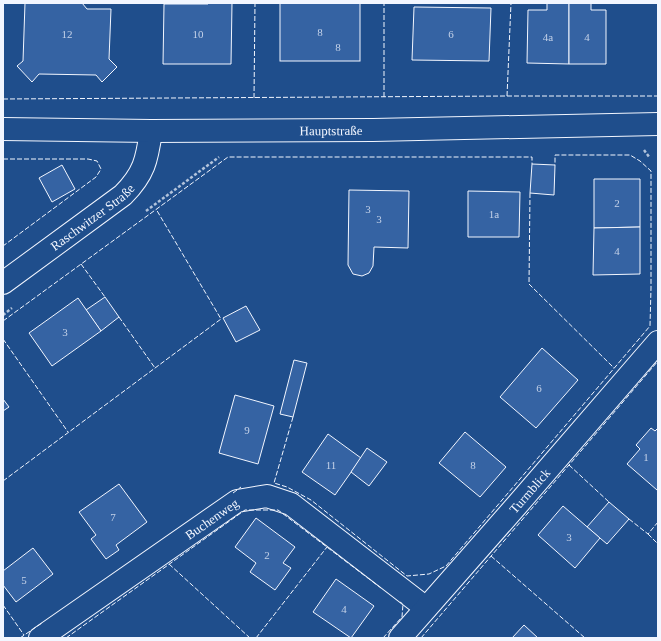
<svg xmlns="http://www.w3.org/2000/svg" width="661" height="641" font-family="Georgia,serif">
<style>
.building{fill:#3563a3;stroke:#f2f6ff}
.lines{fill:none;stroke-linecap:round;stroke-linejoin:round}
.street-casing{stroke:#f2f6ff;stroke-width:24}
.secondary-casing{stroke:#f2f6ff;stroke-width:24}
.path{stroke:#b3c4dc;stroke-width:2.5;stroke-dasharray:3 2;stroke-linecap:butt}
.street{stroke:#1f4e8c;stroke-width:22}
.secondary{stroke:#1f4e8c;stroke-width:22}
.fence{stroke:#f2f6ff;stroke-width:1;stroke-dasharray:5 2;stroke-linecap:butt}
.labels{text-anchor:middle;stroke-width:3;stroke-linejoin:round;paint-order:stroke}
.number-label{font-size:11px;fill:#c3d1e8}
.street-label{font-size:13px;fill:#f2f6ff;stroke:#1f4e8c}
</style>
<rect width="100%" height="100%" fill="#1f4e8c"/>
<!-- building -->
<g class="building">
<polygon points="25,3 82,3 87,9 111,9 109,59 117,67 102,82 96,75 39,74 32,82 17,66 23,61"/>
<polygon points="208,3 232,3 231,64 163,64 164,4 208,4"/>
<rect x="280" y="3" width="80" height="58"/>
<polygon points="547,3 569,3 569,64 527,63 528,10 547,10"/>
<polygon points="569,3 591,3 591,10 606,10 606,64 569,64"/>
<polygon points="414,7 491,8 489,61 412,60"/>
<polygon points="532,164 555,165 554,195 530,193"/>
<polygon points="62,165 75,189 52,202 39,178"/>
<polygon points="594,179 640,179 640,227 594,228"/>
<polygon points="349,190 409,191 408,248 374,247 373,266 369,273 362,276 353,274 348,265"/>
<polygon points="468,191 520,192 519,237 468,237"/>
<polygon points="640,227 640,274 593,275 594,228"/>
<polygon points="105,297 119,317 101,331 86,310"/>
<polygon points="78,298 101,331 52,366 29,333"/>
<polygon points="246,306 260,330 236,342 223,318"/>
<polygon points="542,348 578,380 536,428 500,397"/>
<polygon points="294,360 307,363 293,417 280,414"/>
<polygon points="235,395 274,406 258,464 219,453"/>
<polygon points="3,399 9,407 3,411"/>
<polygon points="651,428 655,431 658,428 658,489 657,490 627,464 640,449 636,445"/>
<polygon points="465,432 506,467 480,497 439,463"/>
<polygon points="328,434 361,458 335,495 302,472"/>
<polygon points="367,448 387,462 369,486 351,472"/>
<polygon points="119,484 147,522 116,545 119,550 106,559 91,539 96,535 79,512"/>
<polygon points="609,502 629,519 607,544 587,527"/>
<polygon points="563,506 600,538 575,568 538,535"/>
<polygon points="256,518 295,547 283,563 291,568 275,590 250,572 256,563 235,547"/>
<polygon points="33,548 53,574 16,602 3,585 3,571"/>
<polygon points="336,579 374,606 351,638 313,612"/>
<polygon points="524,625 538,638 512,638"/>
</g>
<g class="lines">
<defs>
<g id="street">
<path id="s1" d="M3,283L123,195C144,174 147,160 151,131"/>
<path id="s2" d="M40,638L237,501L267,496L291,504L426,608"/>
<path id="s3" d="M400,638L517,505L658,342"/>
</g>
<g id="secondary">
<path id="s4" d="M3,129L151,131L373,130L658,124"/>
</g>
</defs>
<!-- street casing -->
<use href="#street" class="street-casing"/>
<!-- secondary casing -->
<use href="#secondary" class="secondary-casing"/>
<!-- path -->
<g class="path">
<polyline points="644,150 650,158"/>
<polyline points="146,211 219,157"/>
<polyline points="3,315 12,308"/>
</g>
<!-- street -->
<use href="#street" class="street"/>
<!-- secondary -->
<use href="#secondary" class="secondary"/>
<!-- fence -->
<g class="fence">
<polyline points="507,96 511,3"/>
<polyline points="384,97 384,3"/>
<polyline points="254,98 255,3"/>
<polyline points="3,99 507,96 658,96"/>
<polyline points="3,159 88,159 97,161 101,169 96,177 3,246"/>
<polyline points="530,193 529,284 614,368"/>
<polyline points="81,264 105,297"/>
<polyline points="119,317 155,368"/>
<polyline points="3,321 228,157 532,157 532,164"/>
<polyline points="3,339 68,432"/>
<polyline points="293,417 274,483 287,487 311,500 407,576 429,574 446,566 650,326 651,288 651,171 640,161 630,155 555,155 555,165"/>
<polyline points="569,465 609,502"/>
<polyline points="3,481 221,319 156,209"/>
<polyline points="233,493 241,487"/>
<polyline points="629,519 648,534 658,522"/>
<polyline points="648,534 658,544"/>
<polyline points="491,556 585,638"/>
<polyline points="169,564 250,638"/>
<polyline points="3,605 24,635"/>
<polyline points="20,638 42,623"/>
<polyline points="66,638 245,510 278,510 381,588"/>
<polyline points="256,638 327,547"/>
<polyline points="383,638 402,617 403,604 400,602"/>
<polyline points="421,638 658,361"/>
</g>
</g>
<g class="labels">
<!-- number labels -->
<g class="number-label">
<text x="320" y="36">8</text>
<text x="67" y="38">12</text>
<text x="198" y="38">10</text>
<text x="451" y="38">6</text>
<text x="548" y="41">4a</text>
<text x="587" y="41">4</text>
<text x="338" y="51">8</text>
<text x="617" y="207">2</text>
<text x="368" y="213">3</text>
<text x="494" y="218">1a</text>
<text x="379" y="223">3</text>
<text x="617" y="255">4</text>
<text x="65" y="336">3</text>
<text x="539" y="392">6</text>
<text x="247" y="434">9</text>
<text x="646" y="461">1</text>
<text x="331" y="469">11</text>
<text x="473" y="469">8</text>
<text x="113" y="521">7</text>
<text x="569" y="541">3</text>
<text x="267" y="559">2</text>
<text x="24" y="584">5</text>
<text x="344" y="613">4</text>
</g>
<!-- street labels -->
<g class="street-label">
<text dy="5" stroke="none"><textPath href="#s4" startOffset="328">Hauptstraße</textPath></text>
<text dy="5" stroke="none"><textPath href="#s1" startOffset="111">Raschwitzer Straße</textPath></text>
<text dy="5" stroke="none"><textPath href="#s3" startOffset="196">Turmblick</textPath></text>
<text dy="5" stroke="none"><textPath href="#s2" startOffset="209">Buchenweg</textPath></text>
</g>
</g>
<!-- border -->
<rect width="661" height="641" fill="none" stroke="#f2f6ff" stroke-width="8"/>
</svg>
